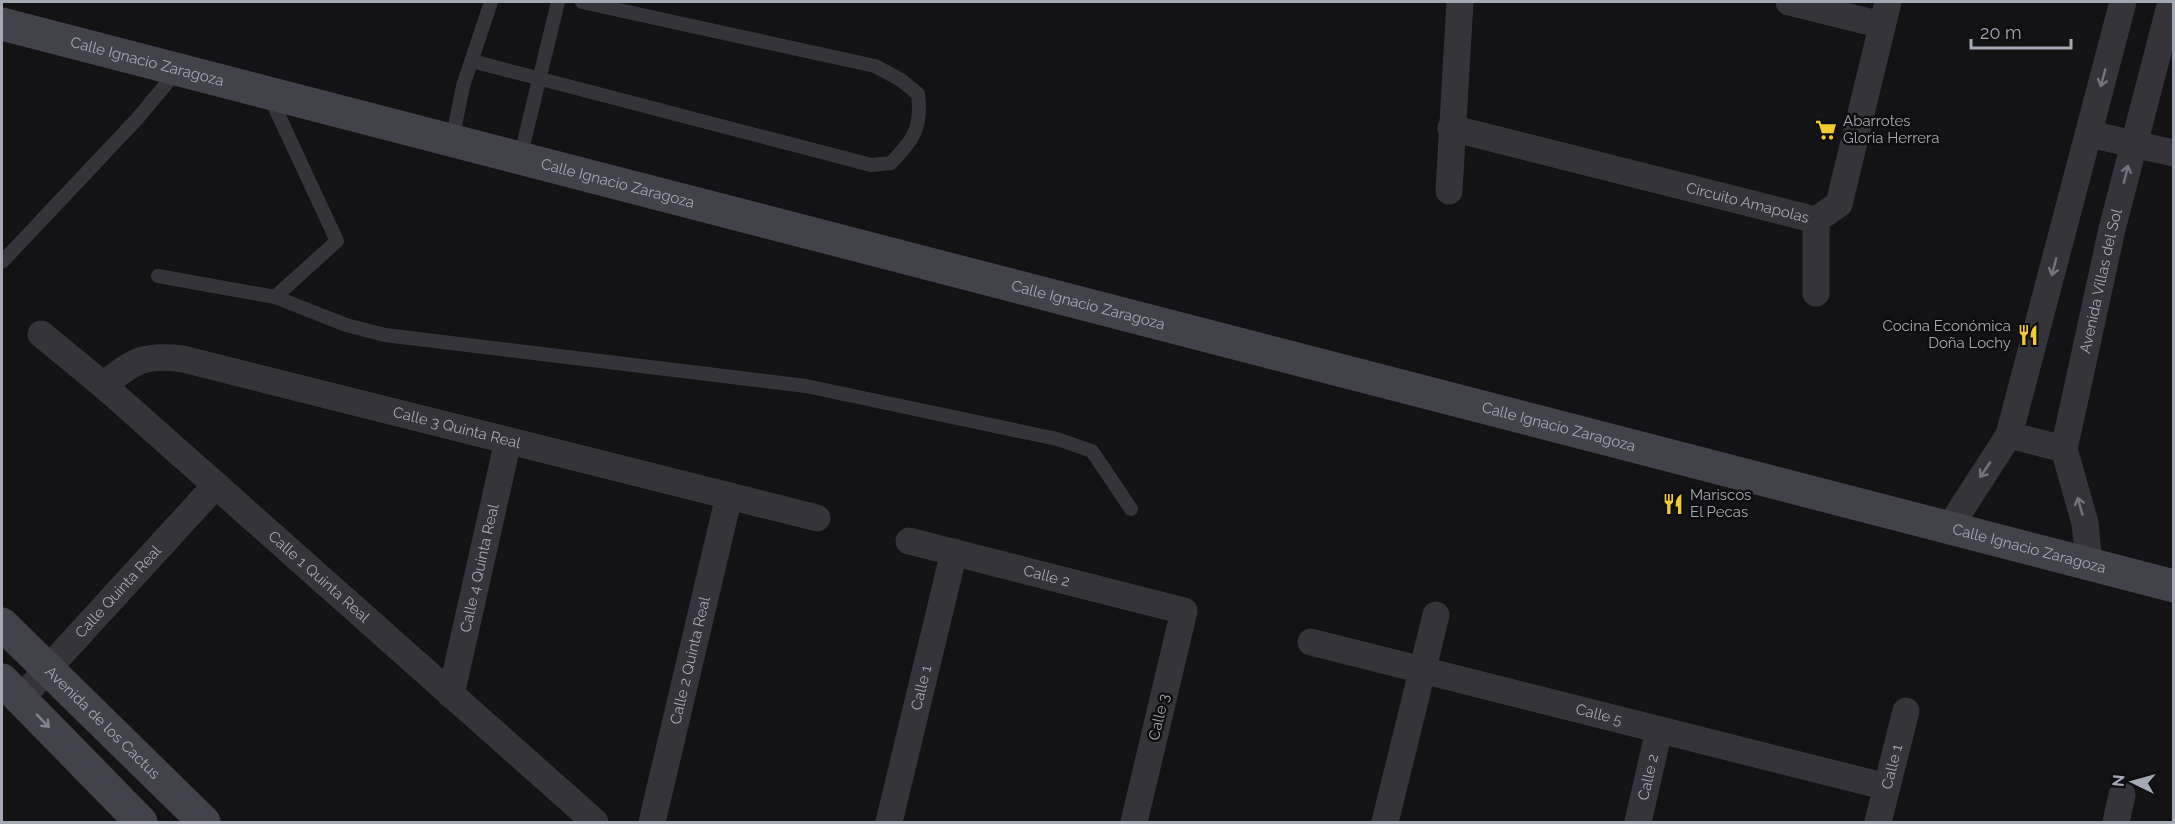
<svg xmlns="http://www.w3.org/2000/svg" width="2175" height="824" font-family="Raleway,sans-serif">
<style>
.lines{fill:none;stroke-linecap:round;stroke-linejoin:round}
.lane{stroke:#34343a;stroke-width:14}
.street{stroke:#34343a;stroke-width:27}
.secondary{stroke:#42434a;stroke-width:33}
.oneway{stroke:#72747e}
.oneway2{stroke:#828590}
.labels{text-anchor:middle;stroke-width:5;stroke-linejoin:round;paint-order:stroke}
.street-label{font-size:15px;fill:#a5a8b5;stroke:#0e0e10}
.poi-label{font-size:15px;fill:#a5a8b5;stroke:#0e0e10;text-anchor:start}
</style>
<rect width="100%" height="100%" fill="#131315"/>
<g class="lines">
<!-- lane -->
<g class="lane">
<path d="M472,61L871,165L891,163C914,139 922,128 918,94L901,80L875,66L582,2"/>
<polyline points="452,141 463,86 491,2"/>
<polyline points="520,158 558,2"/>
<polyline points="2,262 137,119 177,71"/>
<polyline points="158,276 275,297 337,241 270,97"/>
<polyline points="275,297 346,325 385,335 806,386 1057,439 1092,451 1131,509"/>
</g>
<!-- street -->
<g class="street">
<polyline points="1789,2 1882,25"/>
<path id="s1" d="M1451,128L1816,220L1839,204L1888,2"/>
<polyline points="2089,134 2174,153"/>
<polyline points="1449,191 1460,2"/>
<polyline points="1816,220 1816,293"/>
<path id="s2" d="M41,334L103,385L595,822"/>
<path id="s3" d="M103,385C135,361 142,354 183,359L817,518"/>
<polyline points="2009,435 2064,449"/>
<polyline points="1949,528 2009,435 2123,2"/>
<path id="s4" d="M909,541L1184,611L1134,822"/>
<path id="s5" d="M2089,564L2085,523L2064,449L2112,229L2171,2"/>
<path id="s6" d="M1311,642L1887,787"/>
<path id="s7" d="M451,695L508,441"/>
<path id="s8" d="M21,698L216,485"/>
<path id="s9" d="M652,822L729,496"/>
<path id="s10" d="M889,822L954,552"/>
<polyline points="1385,822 1436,615"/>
<path id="s11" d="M1638,822L1659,730"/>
<path id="s12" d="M1878,822L1906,711"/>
<polyline points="2116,822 2122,795"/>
</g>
<!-- secondary -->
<g class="secondary">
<path id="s13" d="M2,24L2174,586"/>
<path id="s14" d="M2,624L204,822"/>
<polyline points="2,680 141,822"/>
</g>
</g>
<!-- one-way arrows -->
<defs><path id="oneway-shaft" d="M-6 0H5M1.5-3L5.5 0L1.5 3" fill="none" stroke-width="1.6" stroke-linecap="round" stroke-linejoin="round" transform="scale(1.5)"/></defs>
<g class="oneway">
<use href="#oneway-shaft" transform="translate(2103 78) rotate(105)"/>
<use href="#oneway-shaft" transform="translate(2126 174) rotate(-76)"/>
<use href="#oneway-shaft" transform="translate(2054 267) rotate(105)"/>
<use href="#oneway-shaft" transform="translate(1985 470) rotate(124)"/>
<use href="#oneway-shaft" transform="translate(2080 506) rotate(-106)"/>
</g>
<use class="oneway2" href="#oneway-shaft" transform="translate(43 721) rotate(46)"/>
<!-- icons -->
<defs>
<symbol id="supermarket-bare" viewBox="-9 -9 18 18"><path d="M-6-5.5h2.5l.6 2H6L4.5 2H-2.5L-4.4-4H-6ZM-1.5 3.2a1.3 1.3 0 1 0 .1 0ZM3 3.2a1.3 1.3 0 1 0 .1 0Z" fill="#f2ca2f" stroke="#0e0e10" stroke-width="2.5" paint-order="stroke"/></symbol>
<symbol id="restaurant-bare" viewBox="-9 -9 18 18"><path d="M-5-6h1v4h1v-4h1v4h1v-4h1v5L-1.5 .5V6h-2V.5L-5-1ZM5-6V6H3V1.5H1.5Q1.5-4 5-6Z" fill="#f2ca2f" stroke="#0e0e10" stroke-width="2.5" paint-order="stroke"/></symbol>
</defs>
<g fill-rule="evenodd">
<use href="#supermarket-bare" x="1811" y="115" width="30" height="30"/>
<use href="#restaurant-bare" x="2013" y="320" width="30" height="30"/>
<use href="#restaurant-bare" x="1658" y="489" width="30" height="30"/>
</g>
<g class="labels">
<!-- street labels -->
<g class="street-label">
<text dy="5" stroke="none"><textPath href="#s13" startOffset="150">Calle Ignacio Zaragoza</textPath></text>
<text dy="5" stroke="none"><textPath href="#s13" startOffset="636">Calle Ignacio Zaragoza</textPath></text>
<text dy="5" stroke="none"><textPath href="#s1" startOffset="306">Circuito Amapolas</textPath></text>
<text dy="5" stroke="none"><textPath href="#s5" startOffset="290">Avenida Villas del Sol</textPath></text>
<text dy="5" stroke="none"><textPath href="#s13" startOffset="1122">Calle Ignacio Zaragoza</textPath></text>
<text dy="5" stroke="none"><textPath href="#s13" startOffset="1608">Calle Ignacio Zaragoza</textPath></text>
<text dy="5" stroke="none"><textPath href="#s3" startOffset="370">Calle 3 Quinta Real</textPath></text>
<text dy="5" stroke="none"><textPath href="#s13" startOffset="2094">Calle Ignacio Zaragoza</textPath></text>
<text dy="5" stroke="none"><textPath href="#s7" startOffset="130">Calle 4 Quinta Real</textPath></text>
<text dy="5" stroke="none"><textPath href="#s4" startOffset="142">Calle 2</textPath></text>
<text dy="5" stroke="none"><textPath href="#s2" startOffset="369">Calle 1 Quinta Real</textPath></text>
<text dy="5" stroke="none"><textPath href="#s8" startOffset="144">Calle Quinta Real</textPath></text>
<text dy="5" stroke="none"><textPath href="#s9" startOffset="166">Calle 2 Quinta Real</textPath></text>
<text dy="5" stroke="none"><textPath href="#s10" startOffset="138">Calle 1</textPath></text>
<text dy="5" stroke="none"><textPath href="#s6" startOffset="297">Calle 5</textPath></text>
<text transform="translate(1159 717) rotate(-77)" y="5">Calle 3</text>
<text dy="5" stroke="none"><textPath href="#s14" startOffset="141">Avenida de los Cactus</textPath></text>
<text dy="5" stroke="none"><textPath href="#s12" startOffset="57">Calle 1</textPath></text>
<text dy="5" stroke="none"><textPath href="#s11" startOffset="46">Calle 2</textPath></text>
</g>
<!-- poi labels -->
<g class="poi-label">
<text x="1843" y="126">Abarrotes<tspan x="1843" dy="17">Gloria Herrera</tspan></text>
<text x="2011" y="331" text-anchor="end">Cocina Económica<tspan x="2011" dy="17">Doña Lochy</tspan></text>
<text x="1690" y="500">Mariscos<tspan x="1690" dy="17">El Pecas</tspan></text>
</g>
</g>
<!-- border -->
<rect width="2175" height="824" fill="none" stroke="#a5a8b5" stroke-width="6"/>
<!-- north arrow -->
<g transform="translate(2133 782) rotate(275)" stroke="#0e0e10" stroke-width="4.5" paint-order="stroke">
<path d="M0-4.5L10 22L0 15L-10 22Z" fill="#a5a8b5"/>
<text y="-9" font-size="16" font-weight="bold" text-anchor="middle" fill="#a5a8b5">N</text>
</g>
<!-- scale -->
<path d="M1971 39v9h100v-9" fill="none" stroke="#a5a8b5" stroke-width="3"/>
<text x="1980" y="39" font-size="18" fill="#a5a8b5" stroke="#0e0e10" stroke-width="4.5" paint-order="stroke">20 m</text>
</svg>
